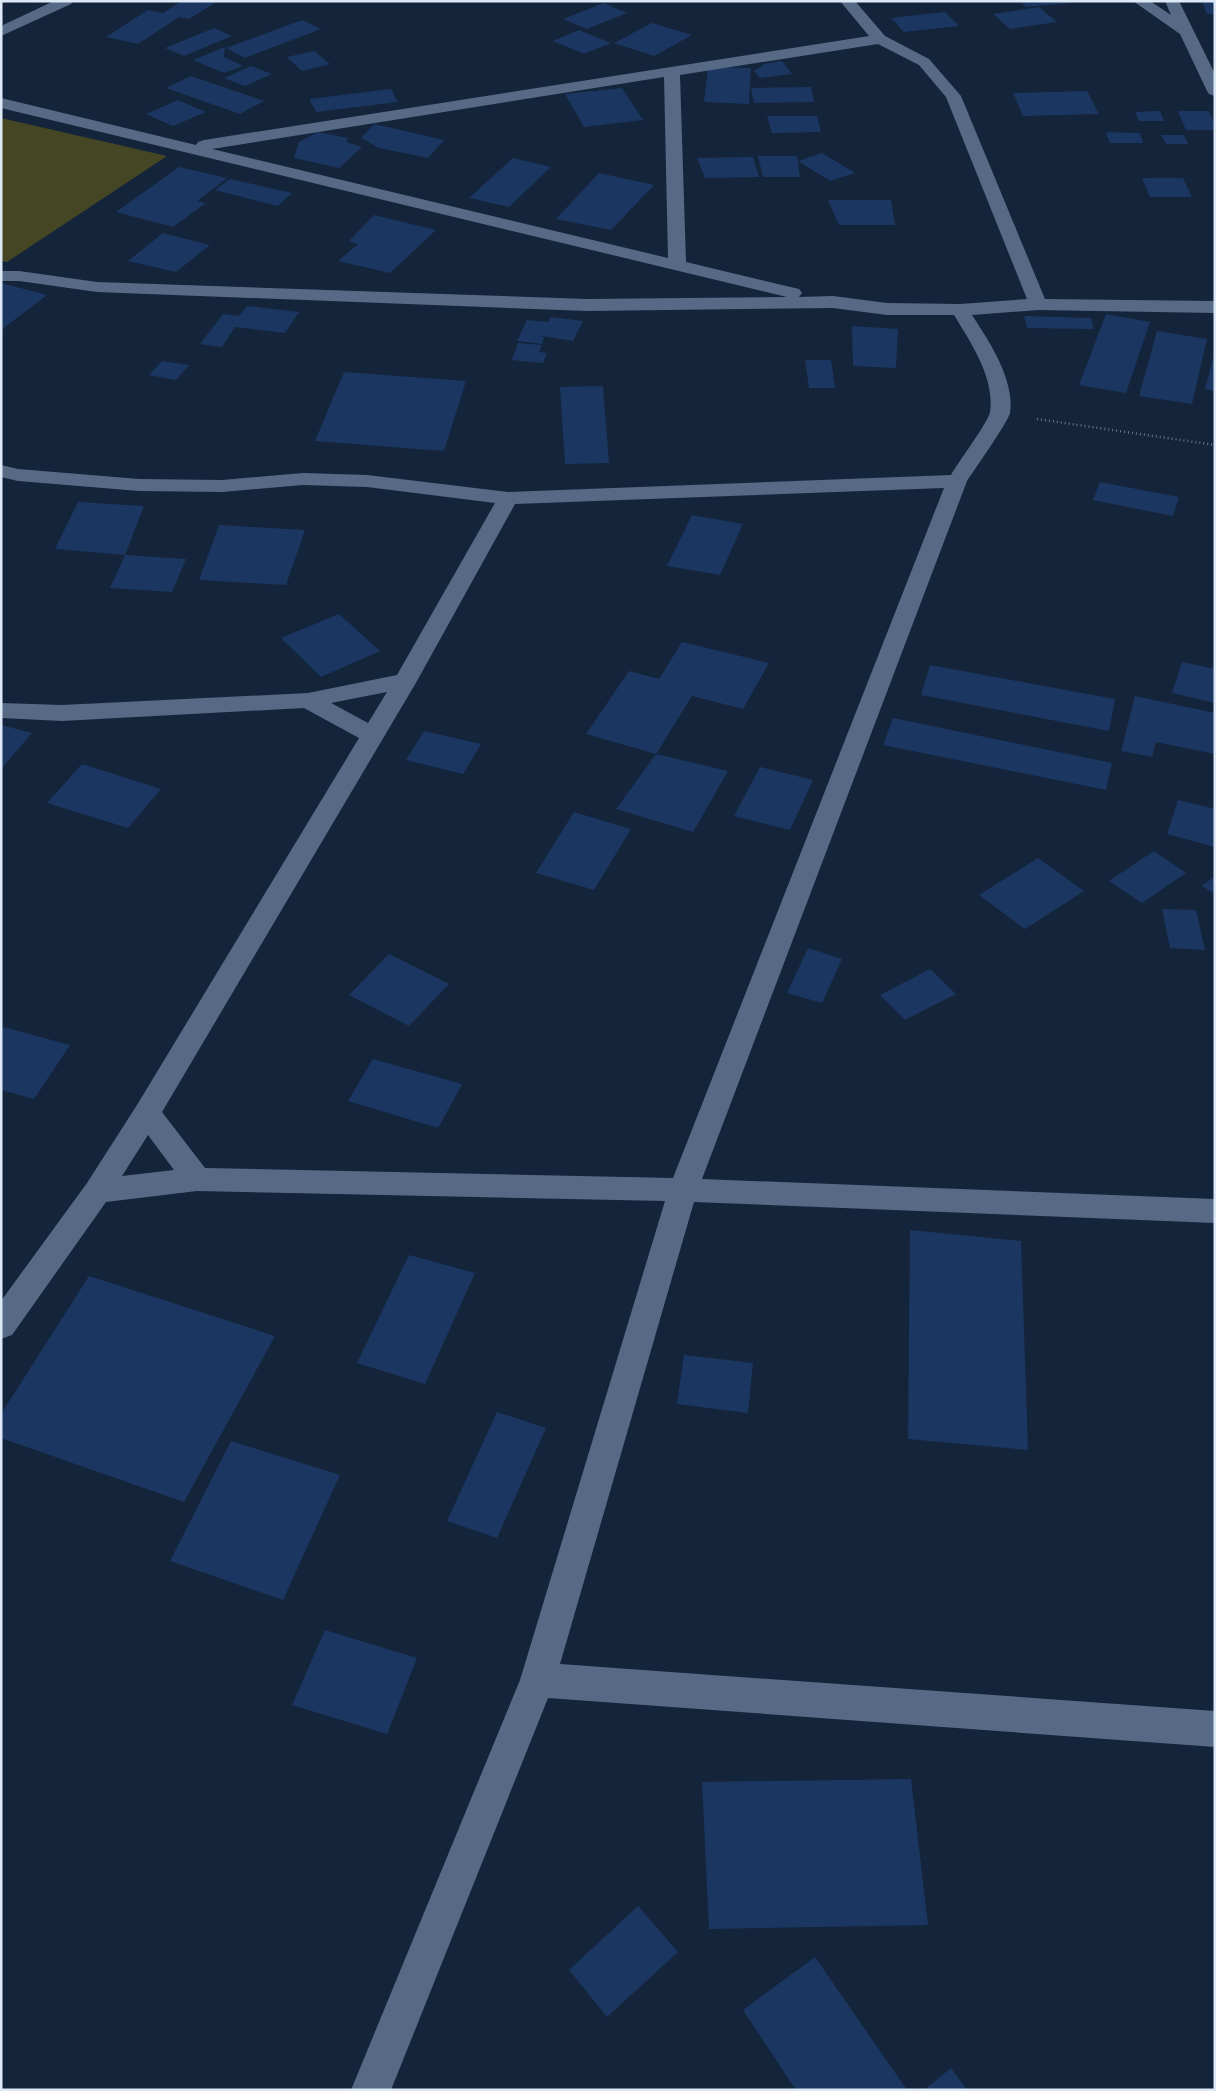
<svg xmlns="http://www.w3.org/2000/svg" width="1216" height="2091" font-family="Roboto,sans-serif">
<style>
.green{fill:#454724}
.building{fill:#1b3761}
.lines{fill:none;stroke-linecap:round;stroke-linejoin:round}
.path{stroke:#687689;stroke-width:2.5;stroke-dasharray:1 3;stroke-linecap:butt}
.street{fill:#576a85;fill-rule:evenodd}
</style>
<rect width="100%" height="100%" fill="#14243a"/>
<!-- green -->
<polygon class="green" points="1,118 167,156 7,262 1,261"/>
<!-- building -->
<g class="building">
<polygon points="182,1 218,1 189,19 179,17 138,44 106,37 148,10 163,13"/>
<polygon points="1020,1 1070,1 1070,3 1026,7"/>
<polygon points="1202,1 1215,1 1215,14 1207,14"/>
<polygon points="604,3 627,13 587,29 563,19"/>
<polygon points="1039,7 1057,22 1010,29 993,14"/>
<polygon points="945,12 959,26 904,32 891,18"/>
<polygon points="302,20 321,29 245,58 226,48"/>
<polygon points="652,23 692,35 654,56 614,43"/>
<polygon points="214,28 232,36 184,56 165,48"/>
<polygon points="579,30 611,43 584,54 553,41"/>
<polygon points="225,47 224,57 243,66 224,73 193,60"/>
<polygon points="314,51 330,64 302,71 287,57"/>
<polygon points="782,61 792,74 760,78 754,71 764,64"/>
<polygon points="251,66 272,74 245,86 224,78"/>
<polygon points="708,67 751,68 749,104 704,102"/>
<polygon points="191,76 264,101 240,114 166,88"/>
<polygon points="811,87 814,102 754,103 751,88"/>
<polygon points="622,88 643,120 584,127 565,94"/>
<polygon points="391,89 398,102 316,112 309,99"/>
<polygon points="1087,91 1099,114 1023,116 1013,93"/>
<polygon points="178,100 206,112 173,126 146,114"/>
<polygon points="1160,111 1164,121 1139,121 1135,112"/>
<polygon points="1178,111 1209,111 1215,125 1215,130 1186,130"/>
<polygon points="767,116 817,116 821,132 772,133"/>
<polygon points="374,124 444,140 428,158 379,148 361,138"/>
<polygon points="318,132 348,138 346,142 362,147 339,168 294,158 299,142"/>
<polygon points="1106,132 1140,133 1143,143 1110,143"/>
<polygon points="1161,135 1184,135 1188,144 1166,144"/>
<polygon points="822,153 855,173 830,181 798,161"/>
<polygon points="758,156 797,156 800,177 763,177"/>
<polygon points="753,157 759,177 705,178 697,158"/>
<polygon points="513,158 551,167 509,207 469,198"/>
<polygon points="179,167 227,178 197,201 206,203 173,227 116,212"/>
<polygon points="599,173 654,185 611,230 556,219"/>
<polygon points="1142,178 1183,178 1192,197 1150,197"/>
<polygon points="230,179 292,193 278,206 215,190"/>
<polygon points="828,200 891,200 895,225 839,225"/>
<polygon points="374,215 436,230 390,273 338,261 358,244 349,241"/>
<polygon points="163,233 210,245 176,272 128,261"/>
<polygon points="1,283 47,295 1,330"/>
<polygon points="247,306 299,312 285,333 235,327 222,347 200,344 223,314 239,316"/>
<polygon points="1106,314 1150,322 1126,393 1079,385"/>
<polygon points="1024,316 1091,318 1094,329 1027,328"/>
<polygon points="551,317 583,321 573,341 541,336 544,338 542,344 517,341 527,320 548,322"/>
<polygon points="852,326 898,329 896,368 853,366"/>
<polygon points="1157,331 1207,339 1192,404 1139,396"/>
<polygon points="518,343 542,345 539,352 547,353 543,363 512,360"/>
<polygon points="1215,351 1215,391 1205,389"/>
<polygon points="805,360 831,360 835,388 809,388"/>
<polygon points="162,361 189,365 176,380 149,375"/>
<polygon points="344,372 466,381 444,451 315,441"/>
<polygon points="603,386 609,463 565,464 560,387"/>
<polygon points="1100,482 1179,497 1173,516 1093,500"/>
<polygon points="78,502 144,506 125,555 55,549"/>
<polygon points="692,515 743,524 720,575 667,566"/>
<polygon points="219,525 305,530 286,585 199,580"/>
<polygon points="125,555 186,559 172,592 110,588"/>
<polygon points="339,614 380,651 321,677 281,638"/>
<polygon points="682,642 769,663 743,709 692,696 656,754 728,771 693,832 616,809 656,754 586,734 629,671 659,679"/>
<polygon points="1182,662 1215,669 1215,703 1172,693"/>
<polygon points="930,665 1115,699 1109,731 921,695"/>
<polygon points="1135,696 1215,713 1215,754 1156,742 1152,757 1121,751"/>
<polygon points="893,718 1112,763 1106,790 883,745"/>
<polygon points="1,725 32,733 1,769"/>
<polygon points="424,731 481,744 463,774 406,760"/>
<polygon points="82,764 161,789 128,828 47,803"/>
<polygon points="760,767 813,780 790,830 734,816"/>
<polygon points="1178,800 1215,809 1215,847 1167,834"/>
<polygon points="574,812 631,829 594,890 536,873"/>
<polygon points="1154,851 1186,873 1142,903 1109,881"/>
<polygon points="1038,858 1084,891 1025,929 979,895"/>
<polygon points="1215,876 1215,894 1202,886"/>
<polygon points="1162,909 1196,910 1205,950 1170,948"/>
<polygon points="808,948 842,959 822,1003 787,993"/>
<polygon points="389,954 449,984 409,1026 349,995"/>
<polygon points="930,969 956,994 905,1020 880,995"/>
<polygon points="4,1027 70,1045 34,1099 1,1090 1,1031"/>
<polygon points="373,1059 462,1084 438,1128 348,1101"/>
<polygon points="910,1230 1021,1241 1028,1450 908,1439"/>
<polygon points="409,1255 475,1273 425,1384 357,1363"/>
<polygon points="89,1276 275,1336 184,1502 1,1438 1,1414"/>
<polygon points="684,1355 753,1363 748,1413 677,1404"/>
<polygon points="497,1412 546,1428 497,1538 447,1521"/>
<polygon points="231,1441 340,1475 283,1600 170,1561"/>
<polygon points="325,1630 417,1658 387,1734 292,1705"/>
<polygon points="911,1779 928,1925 709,1929 702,1782"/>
<polygon points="638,1906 678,1952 607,2017 569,1970"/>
<polygon points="815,1957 907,2090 796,2090 743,2010"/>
<polygon points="951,2068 967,2090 924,2090"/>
</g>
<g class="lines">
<!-- path -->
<polyline class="path" points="1037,419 1215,445"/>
<!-- street -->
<g class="street">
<polygon points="54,1 73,1 71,4 1,36 1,26"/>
<path d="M840,1H855L885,36L929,59L961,96L1045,299L1215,301V313L1038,310L972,315C989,341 1015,380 1010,413C1008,422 975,469 967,481L702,1179L1215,1199V1223L694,1202L560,1664L1215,1711V1747L548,1698L391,2090H351L520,1680L665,1201L197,1191L106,1202L12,1335L1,1339V1301L87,1183L137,1105L359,738L304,708L62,721L1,718V703L62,705L308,693L397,675L495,503L367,487L303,485L222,492L139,491L18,481L1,477V465L18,469L139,479L222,480L303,473L367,475L508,492L951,475C957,464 989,421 990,412C995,378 971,343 954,315H887L833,308L587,311L97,292L19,281H1V271H19L97,282L587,299L787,297L1,108V98L196,145L198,142L204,140L869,36ZM878,44L919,65L946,97L1027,299L960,304L887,303L833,296L799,297L802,293L799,289L686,262L680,75ZM664,77L668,258L212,149ZM944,488L673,1178L205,1168L162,1112L417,681L515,504ZM387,692L368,723L331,703ZM148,1135L174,1170L122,1176Z"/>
<polygon points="1133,1 1150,1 1171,15 1165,1 1179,1 1215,74 1215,96 1209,94 1207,91 1180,34"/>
</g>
</g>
<!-- border -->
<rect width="1216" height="2091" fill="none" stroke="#dee9f8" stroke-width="5"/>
</svg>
